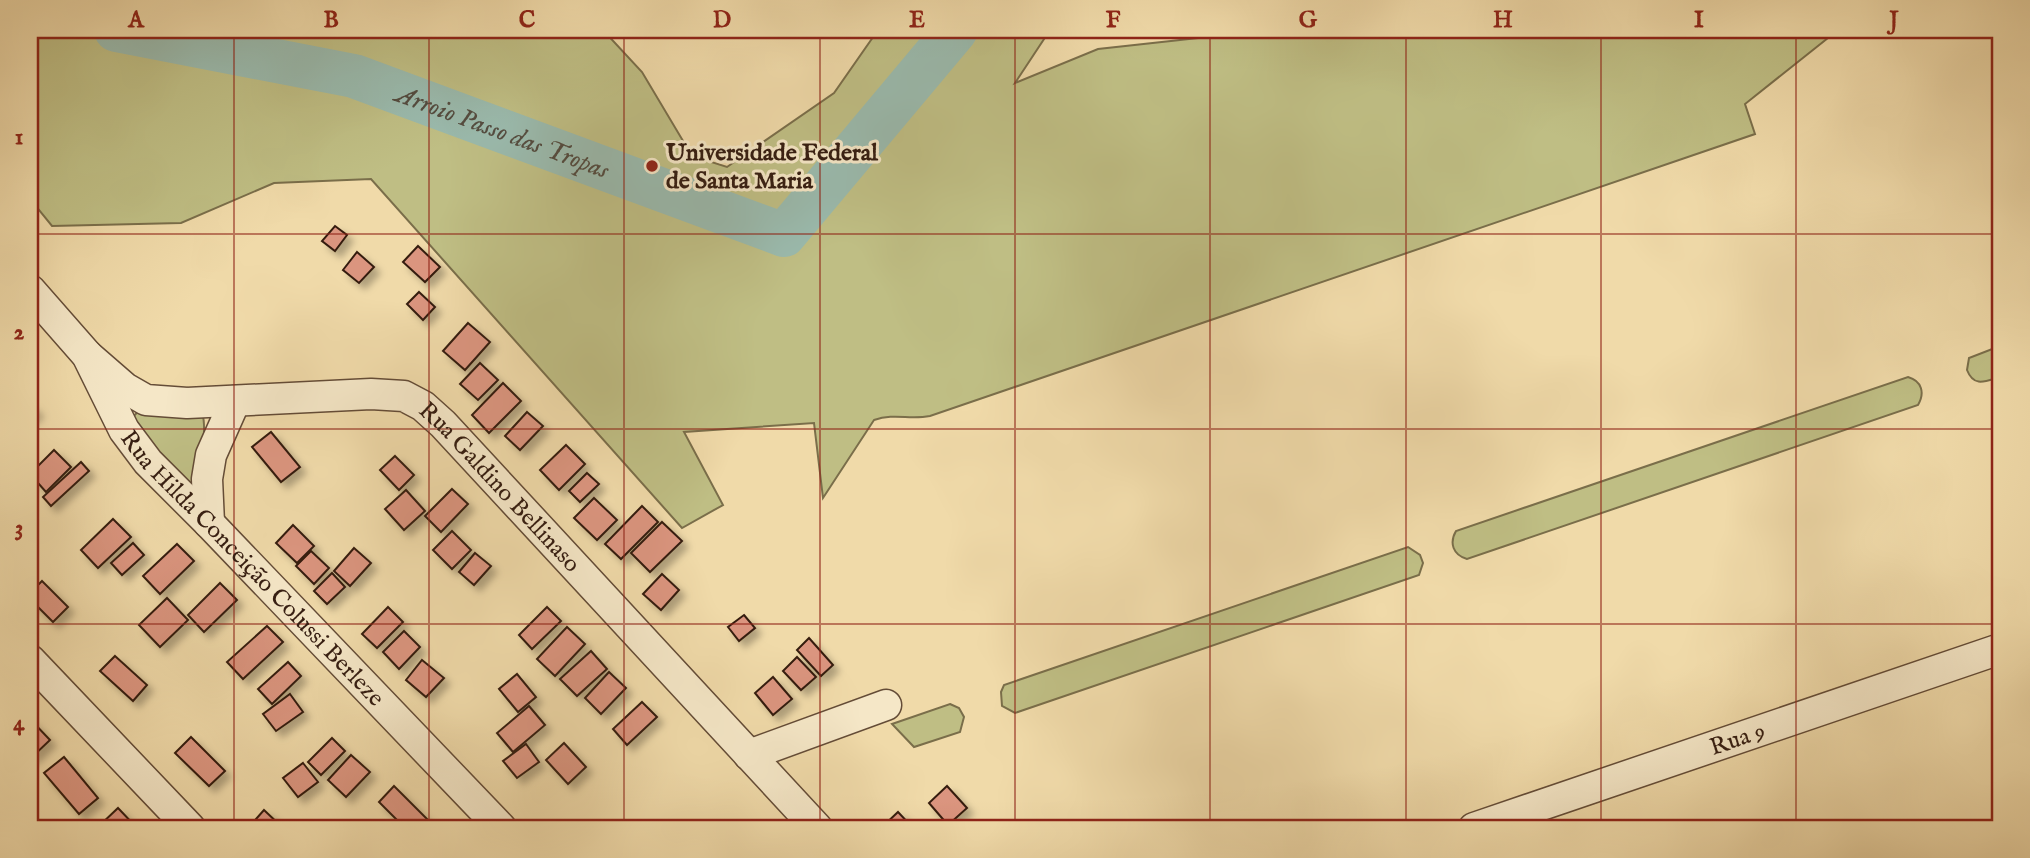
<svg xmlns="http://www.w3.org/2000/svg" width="2030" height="858" font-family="'IM FELL English',serif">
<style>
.green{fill:#bfbe84;stroke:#7a6e4a;stroke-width:2}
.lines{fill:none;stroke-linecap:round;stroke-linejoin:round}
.river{stroke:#9abaad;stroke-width:44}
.building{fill:#db957f;stroke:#351d11;stroke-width:2;filter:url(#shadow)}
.minor-casing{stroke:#644c37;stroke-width:33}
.minor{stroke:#f5e7c7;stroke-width:30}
.grid{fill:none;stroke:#8f2418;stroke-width:2;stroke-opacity:0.55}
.poi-dot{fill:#8f2418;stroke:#f5e7c7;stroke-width:2.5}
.labels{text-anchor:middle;stroke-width:6;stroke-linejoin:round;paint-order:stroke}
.poi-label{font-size:24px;font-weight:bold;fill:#351d11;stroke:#f5e7c7;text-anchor:start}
.street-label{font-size:24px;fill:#351d11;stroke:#f5e7c7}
.water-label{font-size:26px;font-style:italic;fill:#534c40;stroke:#f5e7c7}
.neatline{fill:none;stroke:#8f2418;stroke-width:2.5}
.grid-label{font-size:23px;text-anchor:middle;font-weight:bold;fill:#8f2418}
</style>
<defs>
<filter id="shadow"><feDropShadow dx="6" dy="6" stdDeviation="3.5" flood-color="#0004"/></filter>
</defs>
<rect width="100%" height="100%" fill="#f0daa9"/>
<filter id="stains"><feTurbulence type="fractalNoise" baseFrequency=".00286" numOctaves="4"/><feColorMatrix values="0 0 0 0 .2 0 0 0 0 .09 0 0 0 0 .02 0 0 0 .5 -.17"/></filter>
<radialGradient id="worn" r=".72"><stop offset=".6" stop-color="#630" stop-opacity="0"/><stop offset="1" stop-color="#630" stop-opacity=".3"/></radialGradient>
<!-- green -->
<g class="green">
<path d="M30,30H603L642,72L692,156L727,167L834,93L878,30H1050L1015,83L1098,49L1244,33L1241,30H1838L1745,104L1755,134L930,416C909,420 895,413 874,420L823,498L814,423L684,432L723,505L682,528L371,179L274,183L181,223L52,226L30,199Z"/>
<path d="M2000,346V377C1986,381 1974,388 1967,370L1969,358Z"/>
<path d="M1908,377C1922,381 1925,393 1918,405L1467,559C1453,555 1449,543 1456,531Z"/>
<path d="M144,405L203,417C207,429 200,484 199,501L131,419Z"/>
<polygon points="1408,547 1420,555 1423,563 1419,575 1015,713 1002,706 1001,692 1004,685"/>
<polygon points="950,704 959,708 964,717 960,732 914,747 892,724"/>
</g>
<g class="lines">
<!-- river -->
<path class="river" id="s1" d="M116,30L354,76L784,235L956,30"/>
</g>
<!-- building -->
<g class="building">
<polygon points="335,226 347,235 335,251 322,241"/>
<polygon points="418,246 440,267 425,282 403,262"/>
<polygon points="357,252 374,267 359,283 343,270"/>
<polygon points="419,292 435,307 423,320 407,304"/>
<polygon points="468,323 490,342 465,370 443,351"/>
<polygon points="480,363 498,380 478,400 460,384"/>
<polygon points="503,383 521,401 489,433 472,415"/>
<polygon points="30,404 37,411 30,418"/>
<polygon points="527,412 543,426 520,450 505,436"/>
<polygon points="271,432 300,467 281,482 252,447"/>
<polygon points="566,445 585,464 559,490 540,470"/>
<polygon points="54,450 71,467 46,492 30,474"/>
<polygon points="395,456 414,475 399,490 380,470"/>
<polygon points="81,462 89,471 51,506 43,497"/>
<polygon points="587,473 599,484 580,502 569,491"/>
<polygon points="452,489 468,504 441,532 425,516"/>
<polygon points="406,490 425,511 404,530 385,509"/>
<polygon points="594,498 617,520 597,540 574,518"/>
<polygon points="642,506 658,522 621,559 605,544"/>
<polygon points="113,519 131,537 98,568 81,550"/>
<polygon points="662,522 682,541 650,572 631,553"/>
<polygon points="293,525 314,546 297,563 276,543"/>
<polygon points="452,531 471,550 452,569 433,550"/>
<polygon points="133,543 144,555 122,575 111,563"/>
<polygon points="177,544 194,561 160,594 143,576"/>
<polygon points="354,548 371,563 350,586 334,571"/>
<polygon points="311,551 329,568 314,584 296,566"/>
<polygon points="475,553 491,566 474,585 459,572"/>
<polygon points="332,573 345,587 327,604 314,591"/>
<polygon points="662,574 679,590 661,610 643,594"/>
<polygon points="42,581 68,607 53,622 30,599 30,593"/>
<polygon points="220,583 237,600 204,632 188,615"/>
<polygon points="167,598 188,620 160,647 139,625"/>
<polygon points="388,607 403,622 377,648 362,634"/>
<polygon points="547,607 561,621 532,649 519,635"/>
<polygon points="744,615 755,628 739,641 728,627"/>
<polygon points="267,626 283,642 243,679 227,662"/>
<polygon points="567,627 585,644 555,676 537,659"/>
<polygon points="404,631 420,647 399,669 383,652"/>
<polygon points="809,638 833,665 821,676 797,650"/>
<polygon points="591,651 607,669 577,696 560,679"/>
<polygon points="115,656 147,685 133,701 100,671"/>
<polygon points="797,657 816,677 801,690 783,671"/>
<polygon points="422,660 444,678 426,697 406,680"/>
<polygon points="288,662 301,676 272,704 258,689"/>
<polygon points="609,672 626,688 601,714 585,698"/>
<polygon points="517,674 536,697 518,712 499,689"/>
<polygon points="773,677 792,699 773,715 755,693"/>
<polygon points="290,694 303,712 276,731 263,714"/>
<polygon points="642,702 657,717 627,745 613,729"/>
<polygon points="529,706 545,725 513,752 497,733"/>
<polygon points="30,719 50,740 31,758 30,756"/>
<polygon points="191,737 225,771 209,786 175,753"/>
<polygon points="332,738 345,751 321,775 308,762"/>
<polygon points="564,743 586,767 568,784 546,760"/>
<polygon points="526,744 539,762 517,778 503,761"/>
<polygon points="351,755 370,772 346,797 328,780"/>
<polygon points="64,757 98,798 79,814 44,773"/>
<polygon points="303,763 318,782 298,797 283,778"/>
<polygon points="394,786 428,820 420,828 405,828 379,802"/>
<polygon points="947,786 967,808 948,825 929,803"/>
<polygon points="118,808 137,828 101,828 99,826"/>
<polygon points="264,810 283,828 248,828"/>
<polygon points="898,812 913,828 881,828"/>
</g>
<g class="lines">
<defs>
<g id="minor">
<path id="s2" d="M30,290L87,355L124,430L148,462L209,523L501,828"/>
<path id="s3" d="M87,355L125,388L146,400L187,403L371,394L404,396L423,406L443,424L817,828"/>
<polyline points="209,523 207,479 211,455 235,401"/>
<polyline points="30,660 190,828"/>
<polyline points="749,755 886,705"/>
<path id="s4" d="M1474,828L2000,649"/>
</g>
</defs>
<!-- minor casing -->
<use href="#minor" class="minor-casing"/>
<!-- minor -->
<use href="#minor" class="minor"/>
</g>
<!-- grid -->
<path class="grid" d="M234,30V828M429,30V828M624,30V828M820,30V828M1015,30V828M1210,30V828M1406,30V828M1601,30V828M1796,30V828M30,234H2000M30,429H2000M30,624H2000"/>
<!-- markers -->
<circle class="poi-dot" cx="652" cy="166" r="7"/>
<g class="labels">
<!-- poi labels -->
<g class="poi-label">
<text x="666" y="160">Universidade Federal<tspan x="666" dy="28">de Santa Maria</tspan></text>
</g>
<!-- street labels -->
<g class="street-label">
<text dy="8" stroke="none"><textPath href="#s3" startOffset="466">Rua Galdino Bellinaso</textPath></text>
<text dy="8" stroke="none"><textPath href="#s2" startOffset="359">Rua Hilda Conceição Colussi Berleze</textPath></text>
<text dy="8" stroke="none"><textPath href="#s4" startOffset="278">Rua 9</textPath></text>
</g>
<!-- water labels -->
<g class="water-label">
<text dy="9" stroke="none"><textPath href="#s1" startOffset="401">Arroio Passo das Tropas</textPath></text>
</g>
</g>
<!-- margin -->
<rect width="2030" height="858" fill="none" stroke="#f0daa9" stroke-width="77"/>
<rect x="38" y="38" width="1954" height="782" class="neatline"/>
<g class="grid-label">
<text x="136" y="27">A</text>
<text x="331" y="27">B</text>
<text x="527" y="27">C</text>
<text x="722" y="27">D</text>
<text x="917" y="27">E</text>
<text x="1113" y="27">F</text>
<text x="1308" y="27">G</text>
<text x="1503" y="27">H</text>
<text x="1699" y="27">I</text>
<text x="1894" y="27">J</text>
<text x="19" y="144">1</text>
<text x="19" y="339">2</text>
<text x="19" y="535">3</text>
<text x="19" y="730">4</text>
</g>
<rect width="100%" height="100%" filter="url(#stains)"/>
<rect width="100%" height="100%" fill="url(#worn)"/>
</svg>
